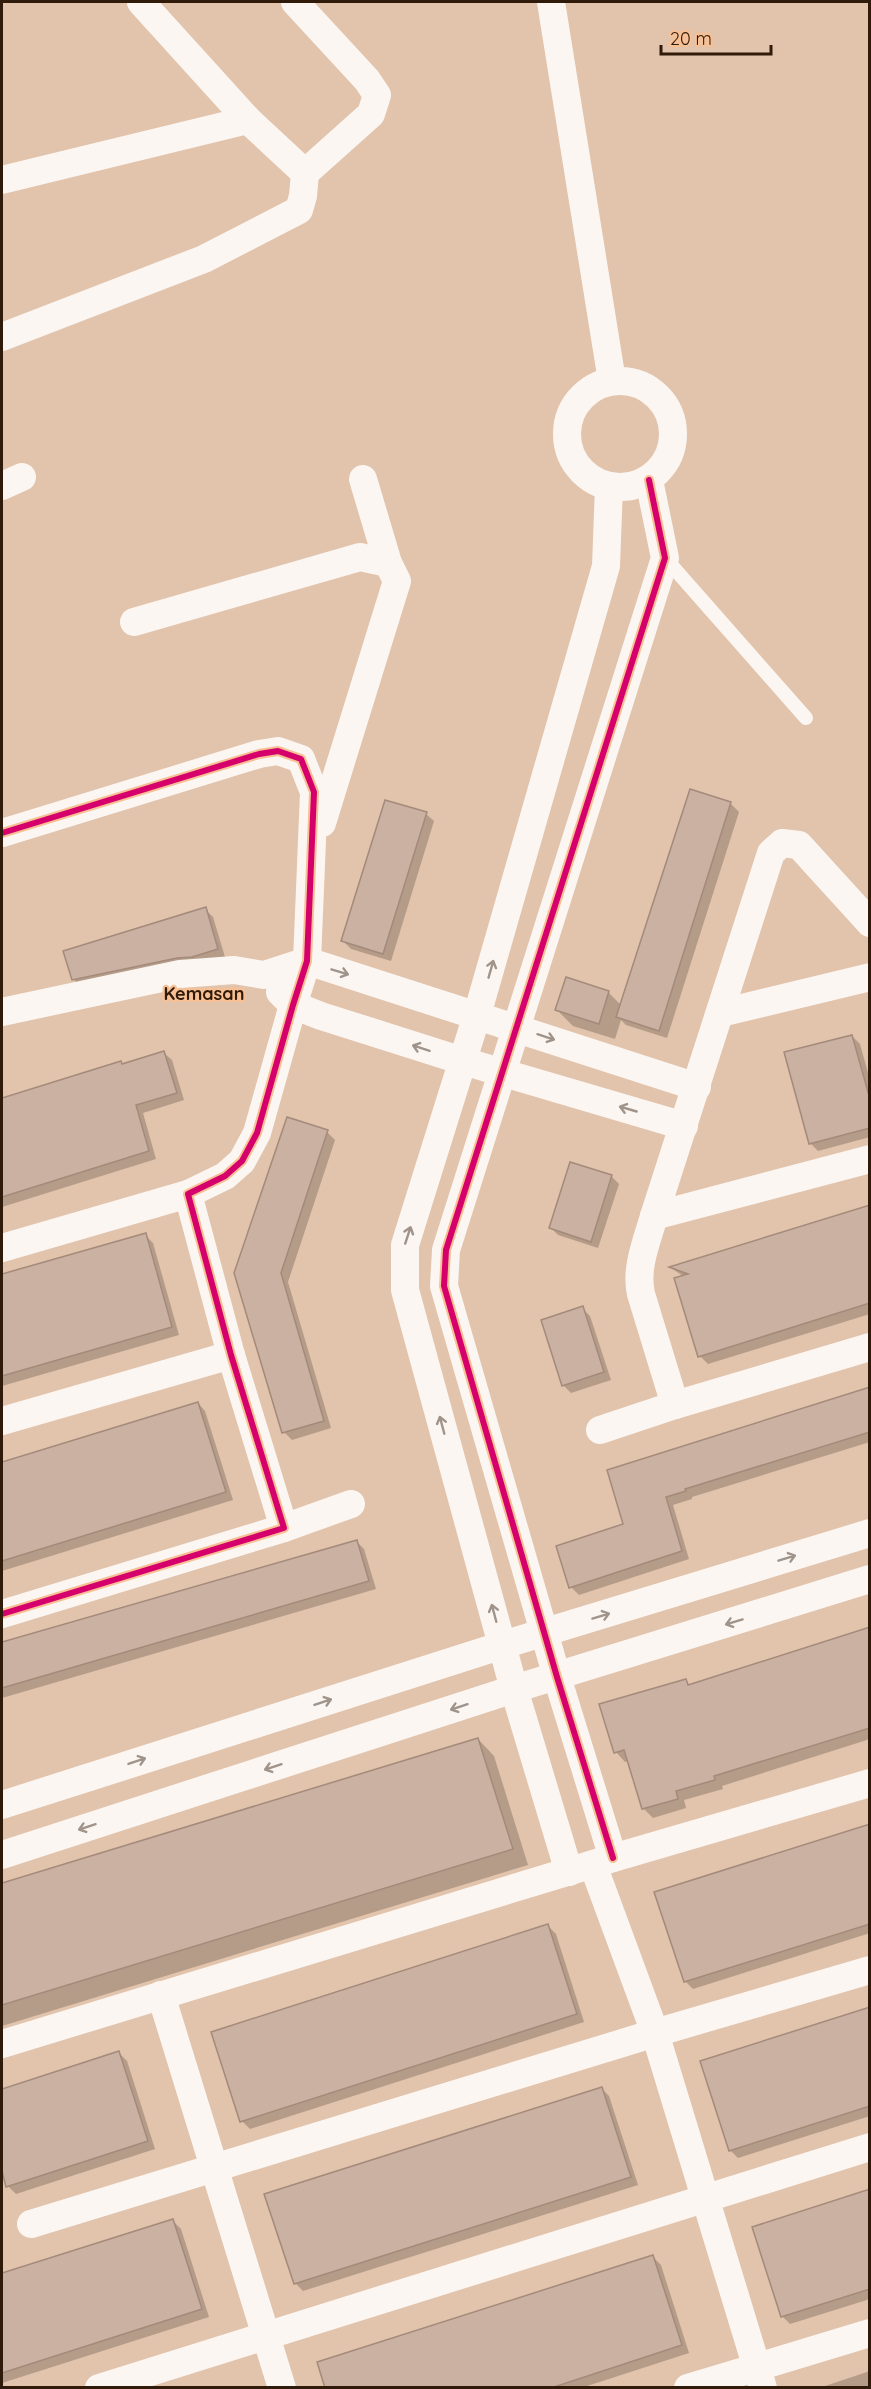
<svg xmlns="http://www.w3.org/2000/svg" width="871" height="2389" font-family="Quicksand,sans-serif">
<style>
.shadow{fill:#0003}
.building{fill:#cbb1a2;stroke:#a38a7b;stroke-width:1.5}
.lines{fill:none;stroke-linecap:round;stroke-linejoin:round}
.service{stroke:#fbf6f2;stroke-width:14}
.minor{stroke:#fbf6f2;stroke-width:28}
.cycleway-casing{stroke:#f8c095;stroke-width:10}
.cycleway{stroke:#d6006c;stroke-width:6}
.oneway{stroke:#a0938a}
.labels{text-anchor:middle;stroke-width:4.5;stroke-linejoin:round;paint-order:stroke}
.quarter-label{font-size:18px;font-weight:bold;fill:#301b0a;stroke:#f8c095}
</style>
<rect width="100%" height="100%" fill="#e2c3ab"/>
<!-- shadow -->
<g class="shadow">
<polygon points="691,791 731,804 739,812 667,1038 626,1025 621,1020 615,1039 573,1026 557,1010 567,979 609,993 621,1005"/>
<polygon points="426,814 434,821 391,961 351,949 343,941"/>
<polygon points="205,909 213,917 225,957 81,987 73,979"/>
<polygon points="852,1036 860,1044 870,1080 870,1137 818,1151 810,1143"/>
<polygon points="164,1053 172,1060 184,1100 143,1113 156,1159 2,1207 2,1099 120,1062 123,1065"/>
<polygon points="327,1132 335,1140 288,1282 331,1428 292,1440 284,1432 236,1273"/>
<polygon points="611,1176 619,1184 598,1248 558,1235 550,1227"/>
<polygon points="870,1207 870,1314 708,1364 700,1356 683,1276 671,1268"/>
<polygon points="145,1235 153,1243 179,1335 2,1386 2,1276"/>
<polygon points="582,1308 590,1316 611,1380 571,1393 563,1385"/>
<polygon points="870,1388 870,1442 692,1497 692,1499 673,1505 689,1559 579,1595 571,1587 625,1525 608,1471"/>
<polygon points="198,1403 205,1411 233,1500 2,1571 2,1464"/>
<polygon points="356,1541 364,1549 376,1589 2,1698 2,1644"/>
<polygon points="870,1629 870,1739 722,1786 723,1789 684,1800 686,1808 653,1818 643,1808 629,1761 625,1762 616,1752 686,1681 691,1686"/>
<polygon points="478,1739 494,1756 528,1865 2,2026 2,1885"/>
<polygon points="870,1825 870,1933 693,1989 685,1981"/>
<polygon points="548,1926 556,1934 584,2022 250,2129 242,2121"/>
<polygon points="870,2008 870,2116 738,2158 730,2150"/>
<polygon points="119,2053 127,2061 155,2149 16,2194 8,2186 2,2167 2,2090"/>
<polygon points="601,2088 609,2096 638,2185 303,2291 295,2283"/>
<polygon points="870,2191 870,2299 790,2324 782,2316"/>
<polygon points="173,2221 181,2229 209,2317 2,2383 2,2330 48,2315"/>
<polygon points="653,2257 661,2265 689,2353 581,2388 326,2388"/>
<polygon points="870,2371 870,2388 819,2388"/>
</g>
<!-- building -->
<g class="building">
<polygon points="690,789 731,802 659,1031 616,1017"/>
<polygon points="385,800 427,812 383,954 341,941"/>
<polygon points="206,907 218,949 192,957 177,958 72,980 63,951"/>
<polygon points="566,977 609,991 599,1024 555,1010"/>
<polygon points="852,1035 870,1099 870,1128 809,1144 784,1052"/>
<polygon points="164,1051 177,1093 136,1105 149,1151 2,1197 2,1098 121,1061 122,1064"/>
<polygon points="287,1117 328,1130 281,1273 324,1421 282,1433 234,1273"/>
<polygon points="570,1162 612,1175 591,1242 549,1228"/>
<polygon points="870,1205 870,1303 698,1357 674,1278 688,1274 669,1267"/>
<polygon points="146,1233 172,1327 2,1376 2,1274"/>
<polygon points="583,1306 604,1372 562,1386 541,1320"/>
<polygon points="870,1387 870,1432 685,1489 686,1491 666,1497 682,1551 569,1588 556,1546 623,1524 607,1470"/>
<polygon points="198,1402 226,1492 2,1561 2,1462"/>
<polygon points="357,1540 369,1581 2,1688 2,1642"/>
<polygon points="870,1627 870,1728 714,1776 715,1780 676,1791 678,1799 642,1809 624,1750 614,1753 599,1704 686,1679 688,1685"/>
<polygon points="478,1738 513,1849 2,2005 2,1883"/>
<polygon points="870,1824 870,1924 684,1982 654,1892"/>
<polygon points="548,1924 577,2014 240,2122 211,2032"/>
<polygon points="870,2007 870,2106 729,2151 700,2061"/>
<polygon points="119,2051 148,2141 6,2187 2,2171 2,2089"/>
<polygon points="602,2087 631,2177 294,2284 264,2194"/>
<polygon points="870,2189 870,2289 781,2317 752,2227"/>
<polygon points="173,2219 202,2309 2,2373 2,2273"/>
<polygon points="653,2255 682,2345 551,2388 325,2388 317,2362"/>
</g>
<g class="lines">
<!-- service -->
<polyline class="service" points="665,558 806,718"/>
<!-- minor -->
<g class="minor">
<polyline points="295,2 367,80 377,95 371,114 305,173"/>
<polyline points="551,2 612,381"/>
<polyline points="2,180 248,120"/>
<polyline points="2,337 204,259 299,210 303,196 305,173 248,120 141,2"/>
<circle cx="620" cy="434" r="53"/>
<polyline points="2,486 22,477"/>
<polyline points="134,622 360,557 388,563"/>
<polyline points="322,823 397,581 388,563 363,479"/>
<polyline points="2,833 259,754 278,751 301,759 314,792 307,961 293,1005 257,1133 242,1161 225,1176 188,1194 231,1355 284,1528 2,1614"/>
<polyline points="280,992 293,1005 321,1016 463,1061 684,1126"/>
<polyline points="2,1012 180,974 234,970 264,975 307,961 697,1087"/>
<polyline points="721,1013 870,977"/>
<polyline points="654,1216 870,1159"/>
<polyline points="2,1248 188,1194"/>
<path d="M675,1405L641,1294C635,1268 647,1241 654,1216L771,853L782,843L799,845L870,923"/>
<polyline points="2,1421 231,1355"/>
<polyline points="600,1430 675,1405 870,1347"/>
<polyline points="284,1528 351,1504"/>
<polyline points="2,1805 503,1645 870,1533"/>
<polyline points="2,1855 514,1689 870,1579"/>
<polyline points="613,1858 557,1677 444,1286 446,1250 665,558 649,480"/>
<polyline points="593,1865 655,2033 763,2388"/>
<polyline points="569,1872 514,1689 405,1290 405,1245 477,1015 606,566 609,486"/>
<polyline points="161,1995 282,2388"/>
<polyline points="2,2044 613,1858 870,1783"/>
<polyline points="31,2224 655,2033 870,1970"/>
<polyline points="99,2388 870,2147"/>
<polyline points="688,2388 870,2333"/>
</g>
<defs>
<g id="cycleway">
<polyline points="2,833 259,754 278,751 301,759 314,792 307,961 293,1005 257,1133 242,1161 225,1176 188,1194 231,1355 284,1528 2,1614"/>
<polyline points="613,1858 557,1677 444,1286 446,1250 665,558 649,480"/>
</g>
</defs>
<!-- cycleway casing -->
<use href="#cycleway" class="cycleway-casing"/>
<!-- cycleway -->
<use href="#cycleway" class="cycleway"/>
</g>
<!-- one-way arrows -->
<defs><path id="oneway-shaft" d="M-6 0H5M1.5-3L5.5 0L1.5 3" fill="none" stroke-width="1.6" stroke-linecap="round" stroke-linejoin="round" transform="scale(1.5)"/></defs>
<g class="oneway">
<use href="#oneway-shaft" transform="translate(491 969) rotate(-74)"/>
<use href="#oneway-shaft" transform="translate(340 972) rotate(17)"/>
<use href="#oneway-shaft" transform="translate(546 1037) rotate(18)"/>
<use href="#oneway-shaft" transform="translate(421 1048) rotate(-162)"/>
<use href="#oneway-shaft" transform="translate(628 1109) rotate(-164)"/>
<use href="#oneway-shaft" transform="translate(408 1235) rotate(-72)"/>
<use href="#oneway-shaft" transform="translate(442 1425) rotate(-105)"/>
<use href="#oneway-shaft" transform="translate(787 1558) rotate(-17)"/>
<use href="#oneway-shaft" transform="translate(494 1613) rotate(-105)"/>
<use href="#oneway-shaft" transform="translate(601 1616) rotate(-17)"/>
<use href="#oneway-shaft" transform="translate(734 1622) rotate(163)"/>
<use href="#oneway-shaft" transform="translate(323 1702) rotate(-18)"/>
<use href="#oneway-shaft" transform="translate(459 1707) rotate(162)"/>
<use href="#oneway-shaft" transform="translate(137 1761) rotate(-18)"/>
<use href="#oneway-shaft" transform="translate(273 1767) rotate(162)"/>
<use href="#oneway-shaft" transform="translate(87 1827) rotate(162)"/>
</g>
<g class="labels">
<!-- quarter labels -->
<g class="quarter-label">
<text x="204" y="1000">Kemasan</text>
</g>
</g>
<!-- border -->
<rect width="871" height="2389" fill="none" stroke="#301b0a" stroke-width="6"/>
<!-- scale -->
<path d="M661 45v9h110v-9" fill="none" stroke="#301b0a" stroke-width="3"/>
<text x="670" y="45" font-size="18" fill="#301b0a" stroke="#f8c095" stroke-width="4.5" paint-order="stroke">20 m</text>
</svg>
